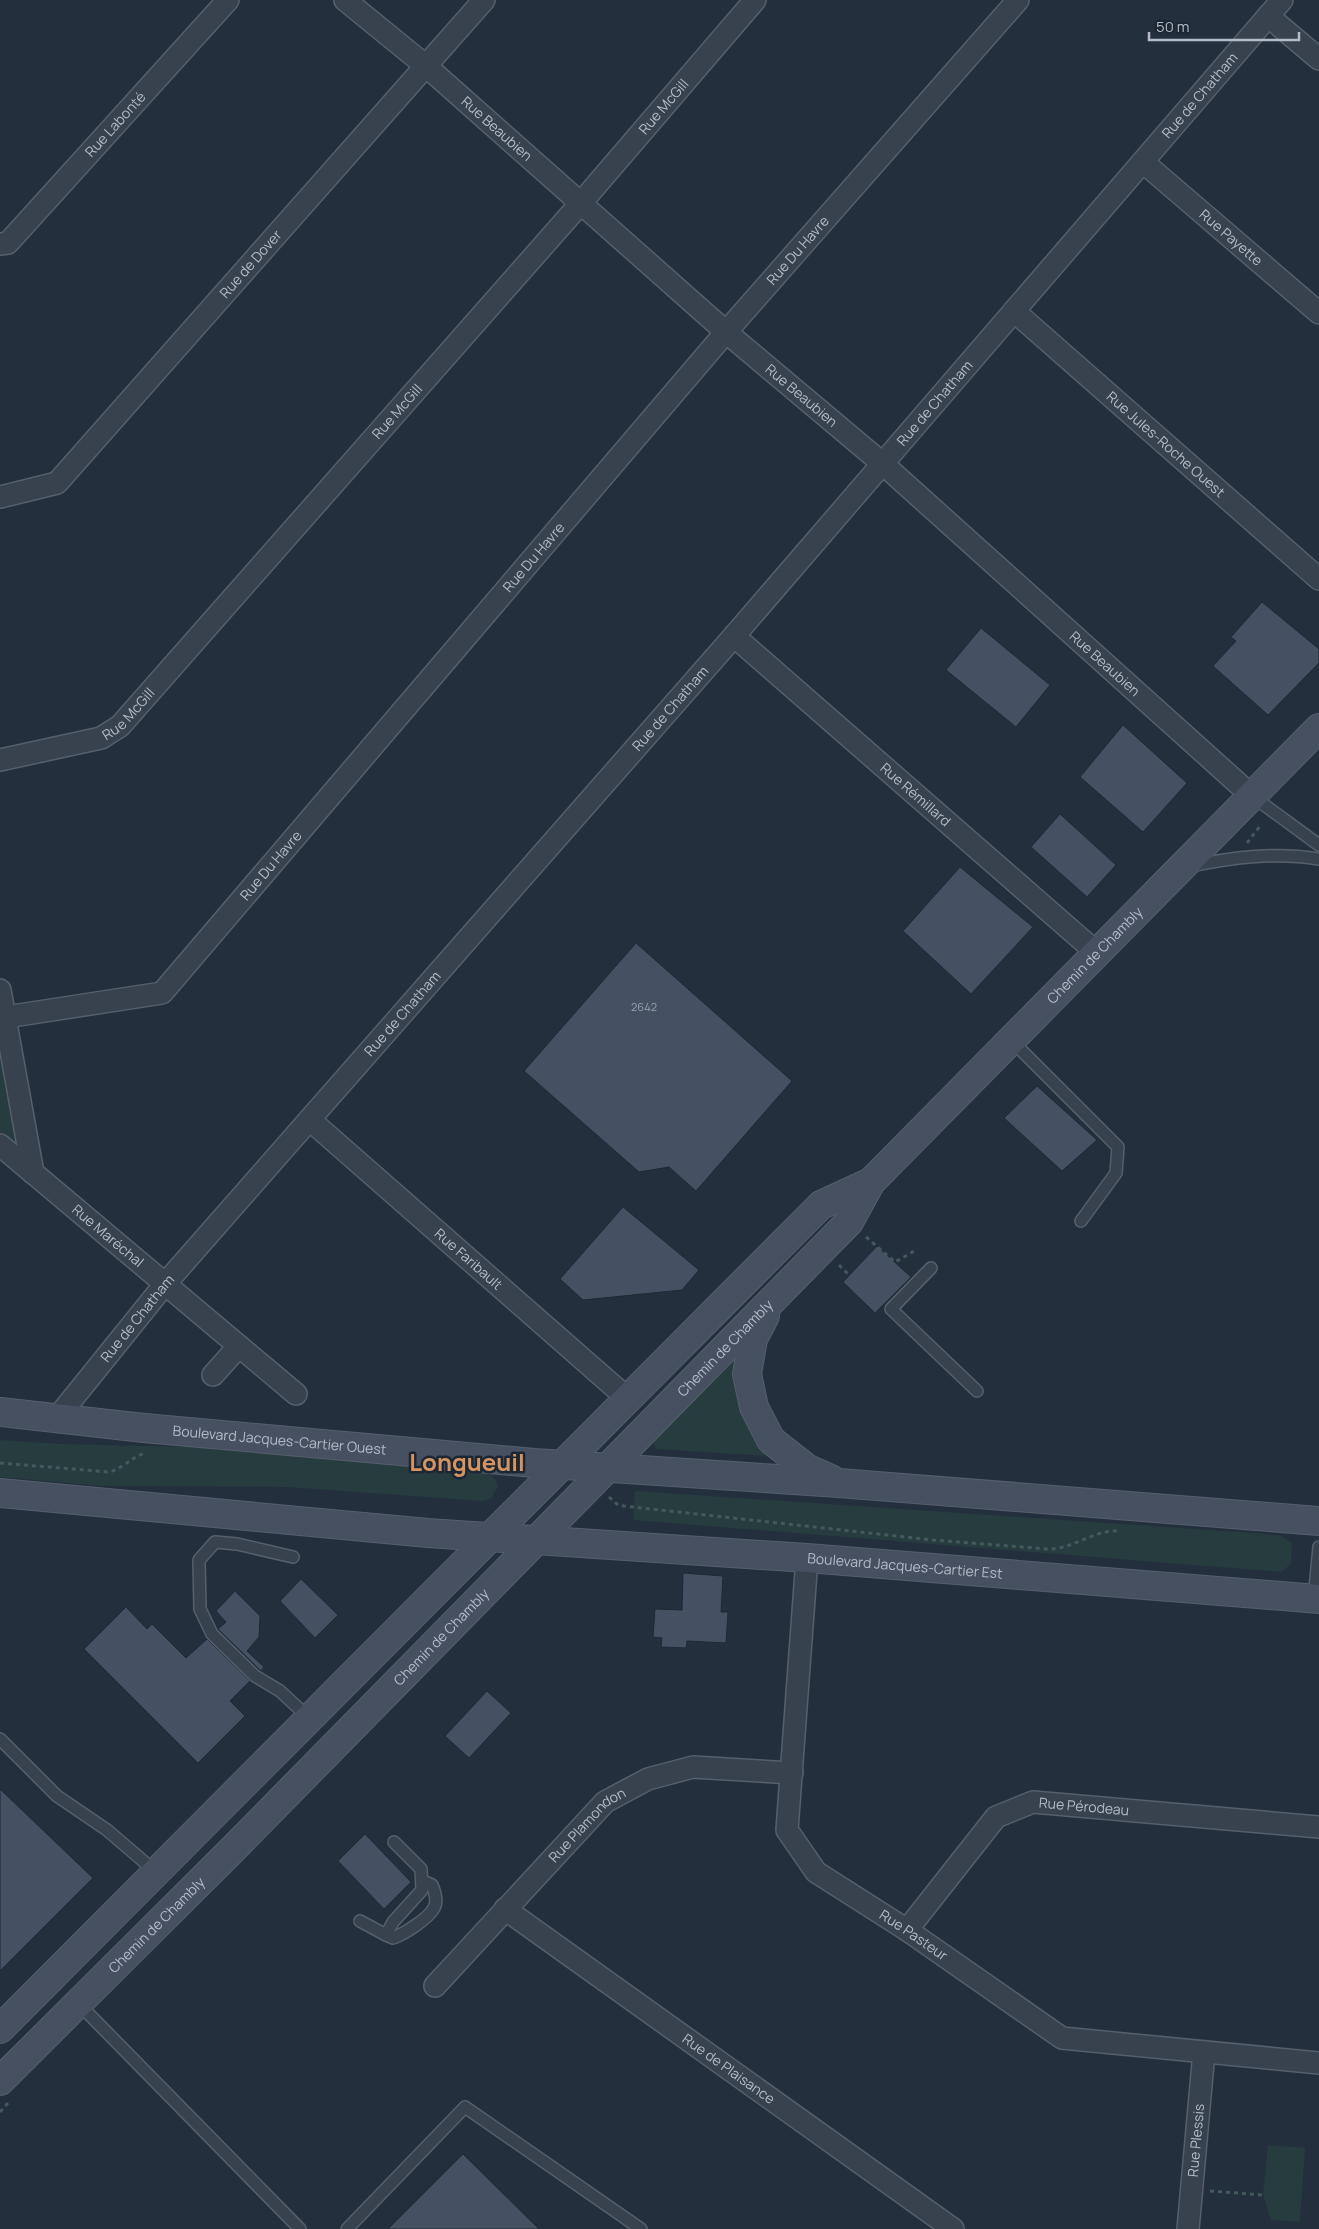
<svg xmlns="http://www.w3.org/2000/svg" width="1319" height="2229" font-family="Manrope,sans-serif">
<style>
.green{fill:#263c3f}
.building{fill:#455162;stroke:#1f2835}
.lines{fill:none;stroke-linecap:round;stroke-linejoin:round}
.service-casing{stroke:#565f6c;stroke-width:14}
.minor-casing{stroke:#565f6c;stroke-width:24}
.secondary-casing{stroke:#565f6c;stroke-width:30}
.path{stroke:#44595c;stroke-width:3;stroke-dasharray:4 4;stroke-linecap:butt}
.service{stroke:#38414e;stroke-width:11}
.minor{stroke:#38414e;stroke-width:21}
.secondary{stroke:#465061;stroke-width:28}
.labels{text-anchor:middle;stroke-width:5;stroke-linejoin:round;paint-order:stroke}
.number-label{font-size:11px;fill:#98a1af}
.street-label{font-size:14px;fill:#b4bcc9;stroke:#1d2633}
.town-label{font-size:24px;font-weight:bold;fill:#d59563;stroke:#1d2633}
</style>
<rect width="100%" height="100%" fill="#242f3e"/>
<!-- green -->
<g class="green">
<polygon points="0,1023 33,1173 0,1145"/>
<polygon points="740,1347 771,1451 766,1456 656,1449 652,1440"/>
<polygon points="0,1440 61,1444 192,1447 481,1472 493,1476 498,1486 491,1499 482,1501 288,1487 102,1486 0,1477"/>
<polygon points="635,1491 1255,1533 1282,1536 1292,1543 1291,1564 1281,1572 633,1520"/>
<polygon points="1268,2145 1305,2148 1300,2222 1271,2220 1263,2195"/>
</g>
<!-- building -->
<g class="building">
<polygon points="1262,602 1319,649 1319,663 1268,715 1213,666 1236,641 1231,637"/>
<polygon points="981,628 1050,685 1016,727 946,670"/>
<polygon points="1123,725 1187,783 1143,832 1080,777"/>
<polygon points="1060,814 1116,865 1087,897 1031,847"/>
<polygon points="960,867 1033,927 971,994 903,931"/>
<polygon points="636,943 792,1081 696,1191 669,1167 639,1172 524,1071"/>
<polygon points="1037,1086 1097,1140 1062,1171 1004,1118"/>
<polygon points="623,1207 699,1270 682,1290 583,1300 560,1279"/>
<polygon points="877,1246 911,1277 875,1313 843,1282"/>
<polygon points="683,1573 723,1576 721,1612 728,1612 726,1643 687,1641 686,1648 661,1647 662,1638 653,1637 655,1609 682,1610"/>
<polygon points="301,1579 338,1615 315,1638 280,1601"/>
<polygon points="235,1591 260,1616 259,1637 247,1651 264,1667 261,1671 218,1629 226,1622 216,1611"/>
<polygon points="126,1607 147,1629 152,1624 186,1658 207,1639 250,1681 230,1701 245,1716 198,1763 84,1649"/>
<polygon points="487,1691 511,1713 469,1758 445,1736"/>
<polygon points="0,1789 93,1878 0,1971"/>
<polygon points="365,1834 411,1882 384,1909 338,1861"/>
<polygon points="463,2154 539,2229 388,2229"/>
</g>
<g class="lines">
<defs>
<g id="service">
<polyline points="1252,796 1319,845"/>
<path d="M1191,866C1234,857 1276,852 1319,859"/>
<polyline points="1011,1040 1118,1147 1116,1173 1081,1221"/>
<polyline points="931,1268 891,1309 977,1391"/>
<polyline points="293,1557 237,1544 215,1542 199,1560 200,1609 212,1634 255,1676 280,1691 309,1718"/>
<polyline points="1314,1599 1319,1547"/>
<polyline points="0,1739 57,1796 107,1830 156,1872"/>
<polyline points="360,1921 386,1935 393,1922 422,1890 421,1869 394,1842"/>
<path d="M386,1935L393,1938C404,1934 428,1919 434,1908C438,1901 435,1892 432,1885L423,1881"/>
<polyline points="78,2003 300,2229"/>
<polyline points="347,2229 465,2107 641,2229"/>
</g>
<g id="minor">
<path id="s1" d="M345,0L426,66L726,332L883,464L1252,796"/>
<polyline points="1268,16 1319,59"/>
<path id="s2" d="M1143,162L1319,313"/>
<path id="s3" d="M0,244L8,243L228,0"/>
<path id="s4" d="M1014,311L1319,579"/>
<path id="s5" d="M0,497L57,483L484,0"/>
<path id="s6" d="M734,636L1097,953"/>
<path id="s7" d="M0,760L101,738L120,726L580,204L755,0"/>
<polyline points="0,990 33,1173"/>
<path id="s8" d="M0,1023L6,1017L162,993L726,332L1018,0"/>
<path id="s9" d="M310,1120L627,1398"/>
<path id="s10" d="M0,1145L296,1394"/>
<polyline points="213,1375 239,1346"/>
<path id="s11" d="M57,1418L165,1284L734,636L1282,0"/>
<path id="s12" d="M807,1558L787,1830L816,1872L907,1930L1062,2038L1319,2063"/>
<path id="s13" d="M505,1909L953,2229"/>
<path id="s14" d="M907,1930L996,1817L1033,1802L1319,1827"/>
<path id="s15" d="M435,1986L605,1802L648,1779L693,1767L792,1773"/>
<path id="s16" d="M1188,2229L1204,2052"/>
</g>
<g id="secondary">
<polyline points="765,1316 753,1339 747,1374 754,1407 771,1440 808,1469 831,1479"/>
<path id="s17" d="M0,1412L144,1428L534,1463L839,1483L1319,1521"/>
<path id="s18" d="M0,1493L428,1533L807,1558L1319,1599"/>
<polyline points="0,2029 821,1205 871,1182"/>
<path id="s19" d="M0,2081L234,1848L849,1222L871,1182L1319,728"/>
</g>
</defs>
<!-- service casing -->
<use href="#service" class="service-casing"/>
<!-- minor casing -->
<use href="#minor" class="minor-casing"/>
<!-- secondary casing -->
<use href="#secondary" class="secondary-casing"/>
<!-- path -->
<g class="path">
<polyline points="1247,843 1260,826"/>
<polyline points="866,1237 895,1262 916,1250"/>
<polyline points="839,1265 849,1275"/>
<path d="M0,1463L109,1472C123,1469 132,1456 146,1453"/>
<path d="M609,1497L618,1505L624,1506L933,1540L1047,1549C1073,1550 1093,1529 1121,1531"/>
<polyline points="0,2112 8,2103"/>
<polyline points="1210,2191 1263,2195"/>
</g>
<!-- service -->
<use href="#service" class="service"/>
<!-- minor -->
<use href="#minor" class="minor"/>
<!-- secondary -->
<use href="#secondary" class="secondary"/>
</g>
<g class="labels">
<!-- number labels -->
<g class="number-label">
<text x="644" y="1011">2642</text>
</g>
<!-- street labels -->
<g class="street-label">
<text dy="5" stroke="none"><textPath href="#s11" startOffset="1748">Rue de Chatham</textPath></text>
<text dy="5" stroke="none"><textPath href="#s7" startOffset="950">Rue McGill</textPath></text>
<text dy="5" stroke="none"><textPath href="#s3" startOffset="168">Rue Labonté</textPath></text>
<text dy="5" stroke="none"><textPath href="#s1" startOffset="199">Rue Beaubien</textPath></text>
<text dy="5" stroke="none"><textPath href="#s2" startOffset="116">Rue Payette</textPath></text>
<text dy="5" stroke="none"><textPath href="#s8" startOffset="1144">Rue Du Havre</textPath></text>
<text dy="5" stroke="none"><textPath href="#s5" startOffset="351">Rue de Dover</textPath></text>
<text dy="5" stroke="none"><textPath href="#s1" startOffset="604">Rue Beaubien</textPath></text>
<text dy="5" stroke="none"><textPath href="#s11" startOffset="1342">Rue de Chatham</textPath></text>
<text dy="5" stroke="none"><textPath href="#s7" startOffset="545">Rue McGill</textPath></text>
<text dy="5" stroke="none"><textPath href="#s4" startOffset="202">Rue Jules-Roche Ouest</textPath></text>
<text dy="5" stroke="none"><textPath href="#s8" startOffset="739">Rue Du Havre</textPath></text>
<text dy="5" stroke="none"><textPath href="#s1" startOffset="1009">Rue Beaubien</textPath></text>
<text dy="5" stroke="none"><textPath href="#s11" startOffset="938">Rue de Chatham</textPath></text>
<text dy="5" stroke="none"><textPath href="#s7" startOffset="140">Rue McGill</textPath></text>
<text dy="5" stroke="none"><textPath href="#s6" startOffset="241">Rue Rémillard</textPath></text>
<text dy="5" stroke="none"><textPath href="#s8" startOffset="334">Rue Du Havre</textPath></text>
<text dy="5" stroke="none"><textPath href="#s19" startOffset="1572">Chemin de Chambly</textPath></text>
<text dy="5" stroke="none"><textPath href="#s11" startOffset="532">Rue de Chatham</textPath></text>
<text dy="5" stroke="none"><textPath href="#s10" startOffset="141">Rue Maréchal</textPath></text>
<text dy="5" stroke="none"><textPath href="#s9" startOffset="211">Rue Faribault</textPath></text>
<text dy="5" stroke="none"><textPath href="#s11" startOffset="128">Rue de Chatham</textPath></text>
<text dy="5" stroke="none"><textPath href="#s19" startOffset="1031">Chemin de Chambly</textPath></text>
<text dy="5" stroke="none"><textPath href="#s17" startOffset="281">Boulevard Jacques-Cartier Ouest</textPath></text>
<text dy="5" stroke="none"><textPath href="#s18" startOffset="908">Boulevard Jacques-Cartier Est</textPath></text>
<text dy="5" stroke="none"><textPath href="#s19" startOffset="626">Chemin de Chambly</textPath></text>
<text dy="5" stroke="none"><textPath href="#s14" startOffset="235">Rue Pérodeau</textPath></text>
<text dy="5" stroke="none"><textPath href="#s15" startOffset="222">Rue Plamondon</textPath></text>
<text dy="5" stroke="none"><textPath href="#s19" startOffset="221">Chemin de Chambly</textPath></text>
<text dy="5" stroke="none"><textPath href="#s12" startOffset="440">Rue Pasteur</textPath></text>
<text dy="5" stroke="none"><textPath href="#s13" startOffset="275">Rue de Plaisance</textPath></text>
<text dy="5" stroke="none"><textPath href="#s16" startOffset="89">Rue Plessis</textPath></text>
</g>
<!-- town labels -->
<g class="town-label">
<text x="467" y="1471">Longueuil</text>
</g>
</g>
<!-- scale -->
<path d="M1149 32v8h150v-8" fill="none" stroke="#b4bcc9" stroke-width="2.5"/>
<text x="1156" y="32" font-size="15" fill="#b4bcc9" stroke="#1d2633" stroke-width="4" paint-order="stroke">50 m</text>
</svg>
